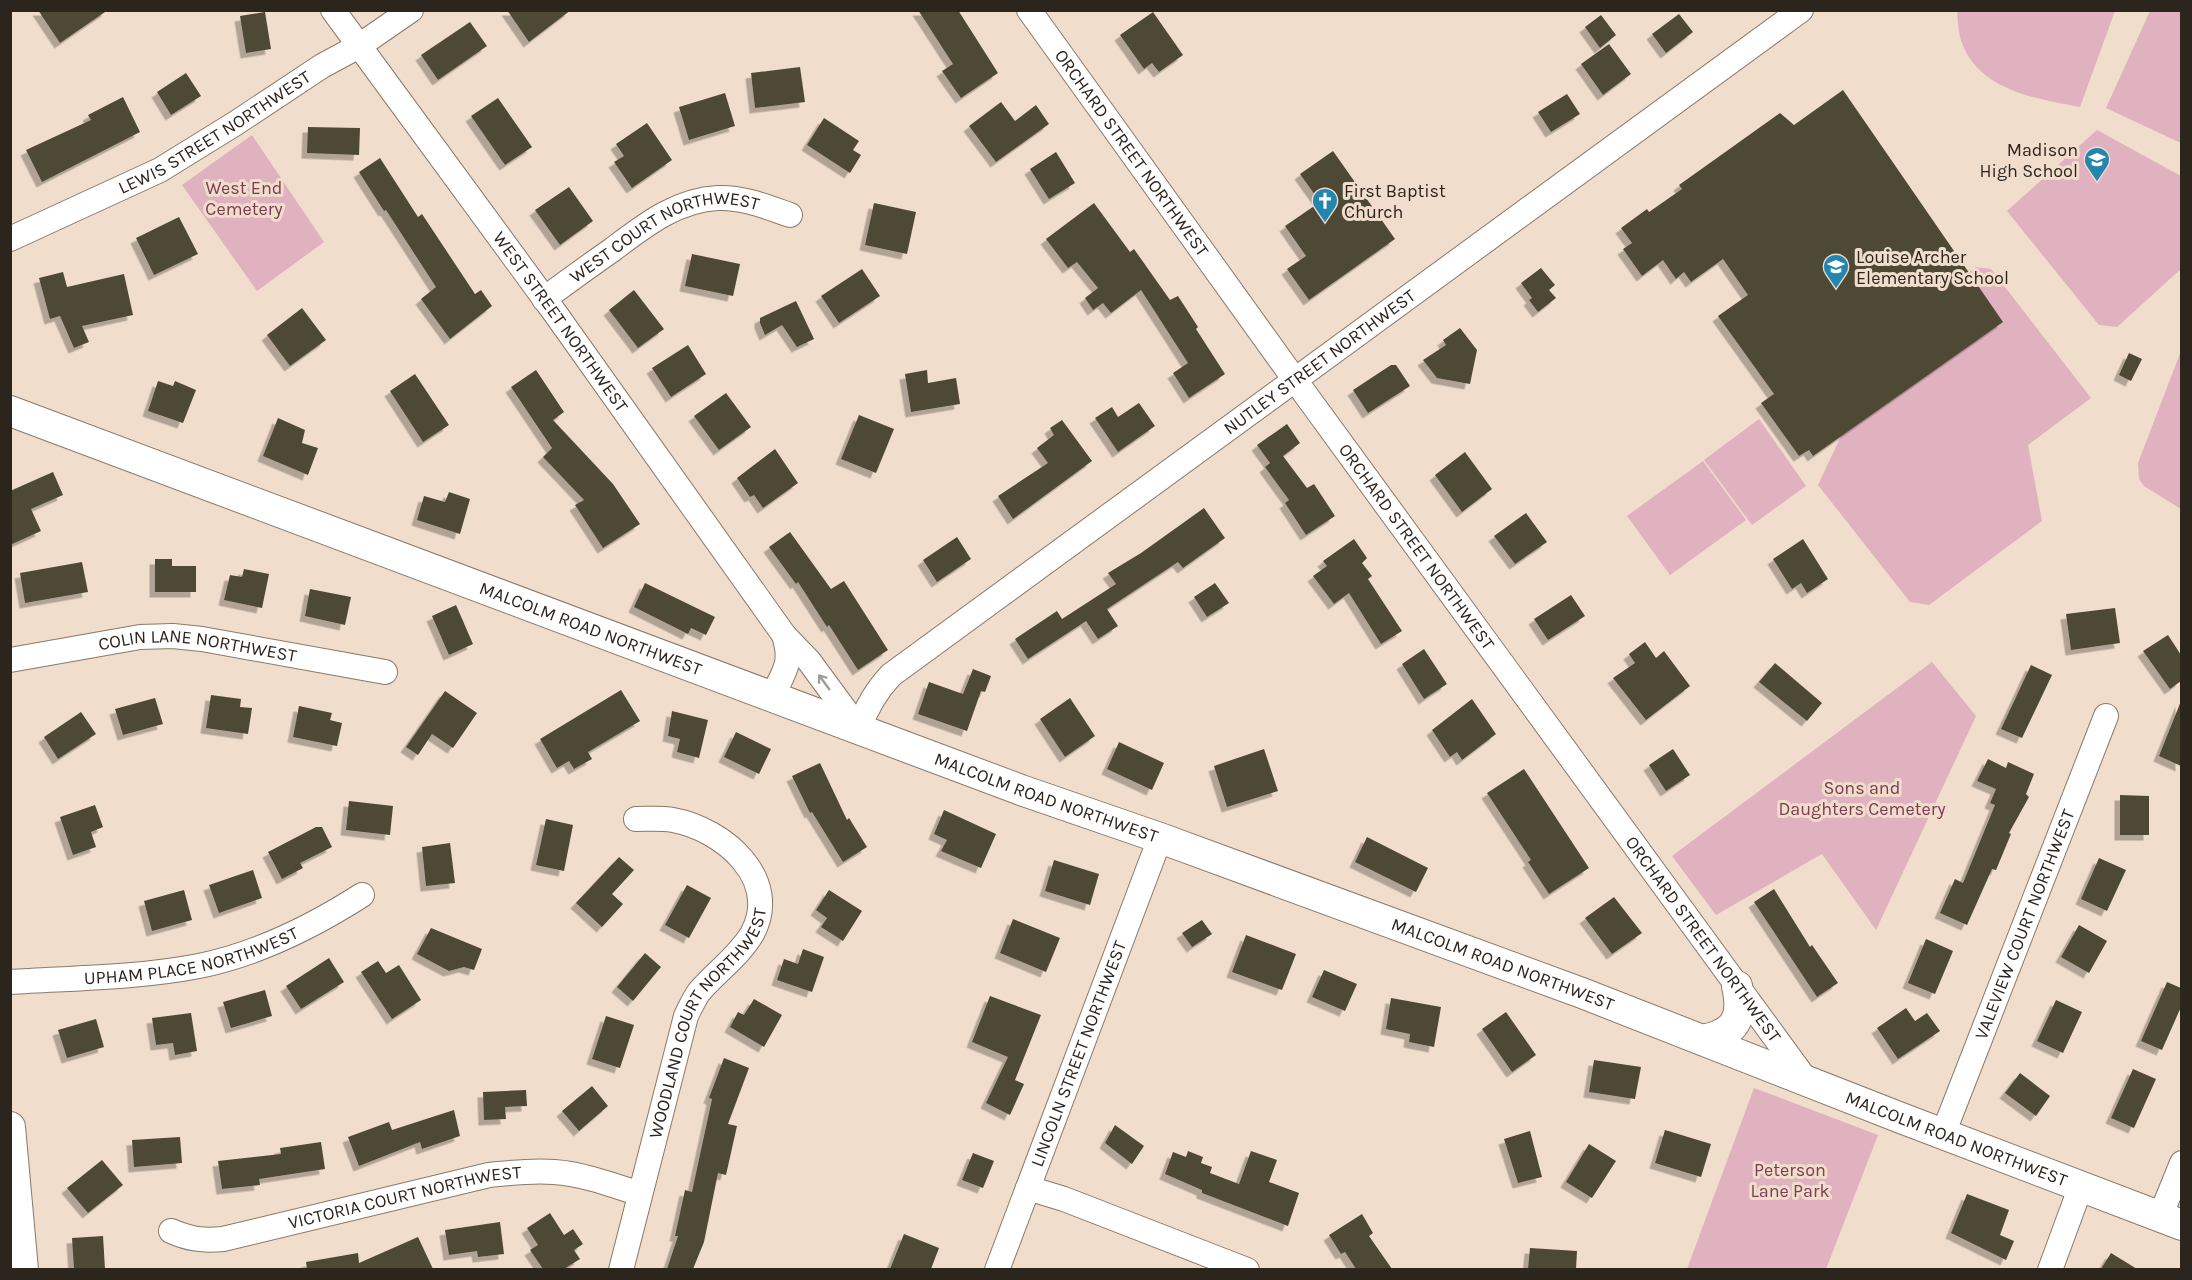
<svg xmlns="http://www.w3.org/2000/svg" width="2192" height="1280" font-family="Karla,sans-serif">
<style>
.green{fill:#e0b1bf}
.building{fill:#4e4a36;filter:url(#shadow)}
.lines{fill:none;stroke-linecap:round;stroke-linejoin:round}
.minor-casing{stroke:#8a7969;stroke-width:26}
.major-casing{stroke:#8a7969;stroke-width:32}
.minor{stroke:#fff;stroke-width:24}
.major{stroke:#fff;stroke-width:30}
.oneway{stroke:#a09d9a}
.labels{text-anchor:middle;stroke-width:6;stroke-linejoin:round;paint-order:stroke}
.street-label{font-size:18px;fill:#2c251e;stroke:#f0ddcb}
.poi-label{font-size:18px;fill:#2c251e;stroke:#f0ddcb;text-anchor:start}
.park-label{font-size:18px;fill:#7c3b52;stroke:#f0ddcb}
</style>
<defs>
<filter id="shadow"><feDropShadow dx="-5.5" dy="5.5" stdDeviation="0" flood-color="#0004"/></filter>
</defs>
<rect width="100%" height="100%" fill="#f0ddcb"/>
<!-- green -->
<g class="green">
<path d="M1957,11V10L2115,11L2080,107C2036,99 1979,90 1962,43C1958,33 1958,21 1957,11Z"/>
<polygon points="2150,11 2181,11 2181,143 2106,108"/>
<polygon points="2097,130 2181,176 2181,269 2117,327 2099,325 2007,211"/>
<polygon points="252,135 324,242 257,291 182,185"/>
<polygon points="1976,267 1991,269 2091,398 2028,445 2042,521 1929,605 1910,602 1818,485 1849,419 1843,370"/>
<polygon points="2181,351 2181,509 2144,486 2139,479 2138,463"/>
<polygon points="1759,419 1806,486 1752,525 1704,460"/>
<polygon points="1703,461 1746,520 1670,575 1627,516"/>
<polygon points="1932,662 1976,716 1876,930 1822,854 1716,915 1672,856"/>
<polygon points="1754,1088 1878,1135 1826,1269 1687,1269"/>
</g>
<!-- building -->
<g class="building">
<polygon points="38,10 108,10 60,43"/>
<polygon points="507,10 571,10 529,42"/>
<polygon points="918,10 958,10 998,73 961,98 942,71 953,64"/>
<polygon points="265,12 271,49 246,53 240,16"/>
<polygon points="1153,12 1183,55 1159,72 1152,63 1144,69 1120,35"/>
<polygon points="1679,14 1693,32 1666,53 1652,34"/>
<polygon points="1601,15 1616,35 1600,48 1585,27"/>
<polygon points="470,22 487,46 438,80 421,55"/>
<polygon points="1609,44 1631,74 1603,95 1581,64"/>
<polygon points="800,67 805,102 755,108 751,73"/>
<polygon points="186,73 201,96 171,115 157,92"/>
<polygon points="1843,90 2003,322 1813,456 1809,450 1799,456 1761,403 1774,394 1718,316 1748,295 1723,259 1691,282 1684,272 1676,279 1663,260 1642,276 1623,249 1632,243 1621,228 1647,209 1649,212 1682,189 1679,185 1780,113 1794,125"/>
<polygon points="725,93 735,126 689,140 679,107"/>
<polygon points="1567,94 1580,114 1551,132 1538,112"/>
<polygon points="123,97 140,132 42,182 26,150 91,120 88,115"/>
<polygon points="498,98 532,147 505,165 471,116"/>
<polygon points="1001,102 1015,121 1036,105 1049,124 996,162 969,126"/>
<polygon points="824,118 859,141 853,150 861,155 850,173 807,145"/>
<polygon points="647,123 672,160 632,188 614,162 624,156 616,144"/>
<polygon points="308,127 360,128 359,155 307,153"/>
<polygon points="1333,151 1395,239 1309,300 1287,269 1306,256 1285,226 1320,202 1300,174"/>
<polygon points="1056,152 1075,183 1049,199 1030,169"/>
<polygon points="380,158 418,217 422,214 475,294 481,290 492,306 450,339 421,299 436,287 386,210 384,211 359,172"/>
<polygon points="569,187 593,221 560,245 535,210"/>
<polygon points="874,203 916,212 907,254 865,245"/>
<polygon points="1094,203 1130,252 1134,249 1170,300 1178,296 1198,327 1196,329 1225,374 1189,398 1173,373 1188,363 1141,290 1111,313 1103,303 1093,310 1085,298 1098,288 1077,262 1068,268 1046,239"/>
<polygon points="179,217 198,254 154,275 136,238"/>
<polygon points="692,254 740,264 733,296 685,286"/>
<polygon points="1541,268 1555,285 1549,290 1556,298 1538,312 1529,300 1532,298 1521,283"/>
<polygon points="862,269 880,296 839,323 821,296"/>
<polygon points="63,272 67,287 124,274 133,315 82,326 89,342 74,348 60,316 50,319 39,278"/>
<polygon points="634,290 664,329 638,348 609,310"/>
<polygon points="796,301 814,339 797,347 782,325 765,335 760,323 760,318"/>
<polygon points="302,308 326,340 290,366 267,335"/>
<polygon points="1460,328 1477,350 1470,384 1437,378 1423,360 1446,345 1443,340"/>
<polygon points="688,345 706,374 671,397 652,368"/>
<polygon points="2129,353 2142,359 2131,381 2119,375"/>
<polygon points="1391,365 1396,365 1410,386 1368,413 1353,390"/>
<polygon points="536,370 564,412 553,420 613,484 640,524 603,548 575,505 584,500 543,457 552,448 511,387"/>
<polygon points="927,370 928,383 956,378 960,404 911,412 905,374"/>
<polygon points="415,374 449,425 423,442 390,391"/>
<polygon points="158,381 173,386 175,381 196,390 183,423 148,411"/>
<polygon points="726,393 751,427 719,450 694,416"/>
<polygon points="1139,403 1155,426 1118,452 1095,418 1112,407 1118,417"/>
<polygon points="859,415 894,429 876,473 841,459"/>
<polygon points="278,418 305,430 302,443 318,448 308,475 263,456"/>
<polygon points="1062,420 1092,461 1013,519 998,496 1048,463 1037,448 1054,435 1050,428"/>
<polygon points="1287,424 1300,443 1283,456 1307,488 1314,484 1335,516 1306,535 1285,503 1289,500 1265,467 1270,463 1257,445"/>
<polygon points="775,449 798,483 763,508 754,495 750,497 737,478"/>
<polygon points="1465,452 1492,489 1462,512 1435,475"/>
<polygon points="53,472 63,495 31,509 41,531 10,545 10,491"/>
<polygon points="449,492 470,499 460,534 417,520 424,496 445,502"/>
<polygon points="1204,508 1225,538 1183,568 1178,562 1107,609 1118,626 1098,639 1086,621 1028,659 1015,639 1057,611 1062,619 1116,584 1108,573 1141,553"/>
<polygon points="1526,513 1547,542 1515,564 1494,536"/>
<polygon points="790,532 831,589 844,581 888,650 858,670 829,625 827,627 798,582 796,584 769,547"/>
<polygon points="957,537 971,559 937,582 923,560"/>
<polygon points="1354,539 1367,558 1362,563 1372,576 1368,579 1402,631 1381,644 1349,593 1334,604 1313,576 1327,566 1323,561"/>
<polygon points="1803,539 1828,579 1807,593 1801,583 1792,589 1773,559"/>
<polygon points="155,559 172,559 172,566 196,566 196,592 155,592"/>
<polygon points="82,562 88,592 25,603 20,573"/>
<polygon points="244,569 269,574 262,608 224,600 230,575 242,577"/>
<polygon points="645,583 715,617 706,635 691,628 688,634 634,607"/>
<polygon points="1215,583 1229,603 1207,617 1194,597"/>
<polygon points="310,589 351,597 345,625 305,616"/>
<polygon points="1571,595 1585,616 1548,640 1534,619"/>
<polygon points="456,605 473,644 449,655 432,616"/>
<polygon points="2115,608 2120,643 2071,650 2066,614"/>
<polygon points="2168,635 2181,655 2181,681 2170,689 2143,651"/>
<polygon points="1645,642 1656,658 1664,651 1690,686 1646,720 1613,678 1635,663 1629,654"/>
<polygon points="1424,649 1447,684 1424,699 1402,664"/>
<polygon points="1775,663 1822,703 1807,721 1759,682"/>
<polygon points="2031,665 2052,675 2022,738 2001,729"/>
<polygon points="973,669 991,676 985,692 981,691 967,731 918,714 929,682 963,694"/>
<polygon points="621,690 640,721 588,752 592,759 574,769 569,761 557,768 540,739"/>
<polygon points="445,691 477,713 453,748 432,734 418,755 406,747"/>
<polygon points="211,695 241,699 240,707 252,708 248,734 206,728"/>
<polygon points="155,698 163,724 123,735 115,709"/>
<polygon points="1070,698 1095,736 1065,757 1040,719"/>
<polygon points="1472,699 1496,734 1462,760 1457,752 1450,757 1432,730"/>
<polygon points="2181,701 2181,766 2159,756"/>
<polygon points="299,706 332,713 330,720 342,723 337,746 293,737"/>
<polygon points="672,711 708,720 699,758 677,752 680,739 668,736"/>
<polygon points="81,712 96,734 58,759 44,737"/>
<polygon points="736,732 771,749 759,774 724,757"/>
<polygon points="1119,742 1164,763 1152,790 1107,769"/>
<polygon points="1264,749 1278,791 1227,807 1214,766"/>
<polygon points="1673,749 1690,775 1666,791 1649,765"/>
<polygon points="1988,759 2006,768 2008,762 2034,774 2026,794 2029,797 2009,833 2011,834 1996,870 1992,869 1967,925 1940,913 1955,879 1963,883 1995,805 1990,803 1996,789 1977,781"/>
<polygon points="820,763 847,820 849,818 867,847 843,862 812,812 810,813 792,776"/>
<polygon points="1524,769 1589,868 1549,894 1528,862 1531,860 1487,793"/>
<polygon points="2120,795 2149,796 2149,835 2120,835"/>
<polygon points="349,801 393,806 390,835 346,830"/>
<polygon points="95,805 103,827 91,832 96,847 73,855 60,817"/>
<polygon points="944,810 996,834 981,868 941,851 947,840 934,834"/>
<polygon points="546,819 573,825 564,871 536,865"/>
<polygon points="316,827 322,827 332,847 300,863 303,868 282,879 268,852"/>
<polygon points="1367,837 1428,868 1416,892 1355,862"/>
<polygon points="450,843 455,883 426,886 422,847"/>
<polygon points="619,857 634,870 612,894 623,904 602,927 576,903"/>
<polygon points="2099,858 2126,870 2107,911 2081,899"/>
<polygon points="1054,860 1099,874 1090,905 1045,891"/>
<polygon points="253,870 262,898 219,913 209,885"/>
<polygon points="687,885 711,898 689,938 665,925"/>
<polygon points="1774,889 1810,947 1812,945 1838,983 1817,997 1754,902"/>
<polygon points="184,890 192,920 152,931 144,901"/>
<polygon points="829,890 862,911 843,941 821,927 827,918 816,910"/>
<polygon points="1614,897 1642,933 1612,954 1585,918"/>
<polygon points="1013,919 1060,938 1046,972 1000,953"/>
<polygon points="1202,920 1212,934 1192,947 1182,933"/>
<polygon points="2079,925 2107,941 2089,973 2061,957"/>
<polygon points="431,928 482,949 474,970 464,967 449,971 417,954"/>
<polygon points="1246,935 1296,954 1282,990 1232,972"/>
<polygon points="1926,939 1953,951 1935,994 1908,983"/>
<polygon points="803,949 824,957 812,992 777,980 784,959 798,964"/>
<polygon points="645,953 661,967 633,1001 617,987"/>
<polygon points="329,958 344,982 301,1009 286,986"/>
<polygon points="378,961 386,973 399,965 421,1000 392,1019 361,972"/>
<polygon points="1324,970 1357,984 1345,1011 1312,997"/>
<polygon points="2167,982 2181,988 2181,1007 2162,1050 2141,1041"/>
<polygon points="265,990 272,1016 231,1028 223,1002"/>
<polygon points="990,996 1041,1015 1015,1080 1024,1084 1010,1115 986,1103 1008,1057 972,1042"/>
<polygon points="1391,998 1441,1007 1434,1047 1409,1042 1410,1034 1386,1029"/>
<polygon points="754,999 782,1015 764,1047 730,1027 738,1012 744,1015"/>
<polygon points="2056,1000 2082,1012 2063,1053 2037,1041"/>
<polygon points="1906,1008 1915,1021 1927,1013 1940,1031 1898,1059 1877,1028"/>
<polygon points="1506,1012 1536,1055 1512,1072 1482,1029"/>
<polygon points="191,1013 197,1051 175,1055 173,1043 156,1045 152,1018"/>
<polygon points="606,1016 634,1025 620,1068 592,1059"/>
<polygon points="96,1019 104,1047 67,1058 58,1030"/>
<polygon points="724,1058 749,1068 728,1124 737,1126 726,1175 718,1173 704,1242 693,1269 667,1269 678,1236 675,1236 685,1190 692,1192 712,1099 709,1098"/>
<polygon points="1594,1060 1641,1067 1635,1099 1589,1092"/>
<polygon points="2133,1069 2156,1079 2134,1128 2111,1118"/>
<polygon points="2020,1073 2050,1096 2036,1116 2005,1093"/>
<polygon points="592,1086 608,1106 579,1131 562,1111"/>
<polygon points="526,1090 527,1106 505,1107 506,1119 484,1120 483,1092"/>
<polygon points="454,1110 460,1136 422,1149 420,1142 359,1166 348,1137 389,1122 392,1130"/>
<polygon points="1115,1125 1144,1146 1132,1164 1105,1143"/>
<polygon points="1665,1130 1711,1144 1701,1177 1655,1163"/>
<polygon points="1530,1131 1542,1177 1518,1183 1504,1139"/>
<polygon points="180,1137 182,1163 134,1167 132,1140"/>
<polygon points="321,1142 325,1169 259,1179 260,1185 222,1189 218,1161 281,1154 280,1148"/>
<polygon points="1589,1144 1616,1161 1592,1198 1566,1182"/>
<polygon points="1188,1151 1203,1157 1201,1163 1212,1167 1210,1173 1239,1184 1251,1151 1277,1160 1269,1182 1299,1193 1288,1226 1202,1193 1202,1190 1165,1174 1173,1152 1186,1157"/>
<polygon points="973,1153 994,1161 983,1188 962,1180"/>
<polygon points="102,1160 123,1185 88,1213 67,1188"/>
<polygon points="1967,1194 2009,1210 2000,1235 2014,1241 2006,1260 1951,1233"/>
<polygon points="550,1213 564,1235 573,1229 583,1244 574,1250 580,1259 564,1269 543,1269 530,1250 538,1245 527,1228"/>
<polygon points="1362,1214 1373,1233 1369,1236 1392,1269 1356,1269 1345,1252 1341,1254 1329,1235"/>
<polygon points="500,1222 504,1254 478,1257 477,1251 449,1255 445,1230"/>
<polygon points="904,1234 939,1248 931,1269 890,1269"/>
<polygon points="103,1236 105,1269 74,1269 72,1238"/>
<polygon points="418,1237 433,1269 307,1269 306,1262 358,1253 359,1263"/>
<polygon points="1530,1248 1577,1251 1576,1269 1528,1269"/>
<polygon points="2111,1253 2137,1269 2101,1269"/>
</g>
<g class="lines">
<defs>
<g id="minor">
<path id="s1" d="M333,10L555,313L784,635C793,664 784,671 772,697"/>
<path id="s2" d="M1029,10L1295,380L1806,1080"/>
<path id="s3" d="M10,239L160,170L236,123L322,66L359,46L411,10"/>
<path id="s4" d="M544,299C567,282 589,266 612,250C644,226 676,200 718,198C743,197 767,207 790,215"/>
<polyline points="784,635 809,661 859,729"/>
<path id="s5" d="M10,660L140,637L173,636L202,639L385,672"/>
<path id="s6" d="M859,729C866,708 875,692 891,675L1801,10"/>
<path id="s7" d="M10,982C73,978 137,978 199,966C258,954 312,927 362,895"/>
<path id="s8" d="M1943,1134L2106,716"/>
<polyline points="1028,1188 1064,1199 1247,1270"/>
<polyline points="2160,1217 2182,1163"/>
<path id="s9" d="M171,1231C189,1239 203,1241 223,1239L489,1175C510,1173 532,1170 554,1172C583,1174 612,1185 640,1194"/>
<path id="s10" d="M621,1270L686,1016C690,1008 694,999 699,992C716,972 739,956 752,934C782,879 723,829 673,820C661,818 649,819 636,819"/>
<path id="s11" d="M997,1270L1160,838"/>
<polyline points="2050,1270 2081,1186"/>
</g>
<g id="major">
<path id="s12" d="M10,411L1021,790L1160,838L1582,993L1901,1118L2182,1225"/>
<path d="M1703,1040C1736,1033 1744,1018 1737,986"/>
<polyline points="10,1127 23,1270"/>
</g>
</defs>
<!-- minor casing -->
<use href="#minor" class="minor-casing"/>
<!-- major casing -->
<use href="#major" class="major-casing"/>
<!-- minor -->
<use href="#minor" class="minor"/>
<!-- major -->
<use href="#major" class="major"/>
</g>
<!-- one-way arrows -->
<defs><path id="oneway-shaft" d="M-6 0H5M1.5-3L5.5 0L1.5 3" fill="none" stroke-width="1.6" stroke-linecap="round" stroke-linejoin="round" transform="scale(1.5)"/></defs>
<use class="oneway" href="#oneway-shaft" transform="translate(824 682) rotate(-126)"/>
<!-- icons -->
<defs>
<symbol id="school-pin" viewBox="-11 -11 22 30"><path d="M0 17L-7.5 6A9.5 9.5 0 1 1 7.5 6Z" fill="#2385b0" stroke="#f0ddcb"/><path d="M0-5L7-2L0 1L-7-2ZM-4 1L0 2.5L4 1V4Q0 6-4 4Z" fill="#fff"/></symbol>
<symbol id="church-pin" viewBox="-11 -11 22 30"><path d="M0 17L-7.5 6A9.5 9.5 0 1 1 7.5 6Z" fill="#2385b0" stroke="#f0ddcb"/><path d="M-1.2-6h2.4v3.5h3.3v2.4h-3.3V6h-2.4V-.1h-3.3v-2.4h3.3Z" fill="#fff"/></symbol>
</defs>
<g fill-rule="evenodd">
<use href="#school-pin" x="2082" y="145" width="30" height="40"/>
<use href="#church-pin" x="1310" y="186" width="30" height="40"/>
<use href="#school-pin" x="1821" y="252" width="30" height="40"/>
</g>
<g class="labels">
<!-- street labels -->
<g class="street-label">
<text dy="6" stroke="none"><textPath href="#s3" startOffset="231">LEWIS STREET NORTHWEST</textPath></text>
<text dy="6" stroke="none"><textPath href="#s2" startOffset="176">ORCHARD STREET NORTHWEST</textPath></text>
<text dy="6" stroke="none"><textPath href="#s4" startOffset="140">WEST COURT NORTHWEST</textPath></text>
<text dy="6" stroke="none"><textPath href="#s1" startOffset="386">WEST STREET NORTHWEST</textPath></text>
<text dy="6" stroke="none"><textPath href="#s6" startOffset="594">NUTLEY STREET NORTHWEST</textPath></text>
<text dy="6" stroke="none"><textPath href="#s2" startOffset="662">ORCHARD STREET NORTHWEST</textPath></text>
<text dy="6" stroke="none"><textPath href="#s12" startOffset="620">MALCOLM ROAD NORTHWEST</textPath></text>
<text dy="6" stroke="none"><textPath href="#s5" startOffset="190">COLIN LANE NORTHWEST</textPath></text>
<text dy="6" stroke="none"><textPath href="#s12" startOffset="1106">MALCOLM ROAD NORTHWEST</textPath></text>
<text dy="6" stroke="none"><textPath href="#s8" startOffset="225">VALEVIEW COURT NORTHWEST</textPath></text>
<text dy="6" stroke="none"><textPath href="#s2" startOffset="1148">ORCHARD STREET NORTHWEST</textPath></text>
<text dy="6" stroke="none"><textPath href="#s7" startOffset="184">UPHAM PLACE NORTHWEST</textPath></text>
<text dy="6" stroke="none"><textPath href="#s12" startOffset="1592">MALCOLM ROAD NORTHWEST</textPath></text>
<text dy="6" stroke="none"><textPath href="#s10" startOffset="266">WOODLAND COURT NORTHWEST</textPath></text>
<text dy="6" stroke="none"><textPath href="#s11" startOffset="231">LINCOLN STREET NORTHWEST</textPath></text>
<text dy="6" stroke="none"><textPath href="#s12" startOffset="2078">MALCOLM ROAD NORTHWEST</textPath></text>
<text dy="6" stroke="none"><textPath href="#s9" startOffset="240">VICTORIA COURT NORTHWEST</textPath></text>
</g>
<!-- poi labels -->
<g class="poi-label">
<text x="2078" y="156" text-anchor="end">Madison<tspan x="2078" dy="21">High School</tspan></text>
<text x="1344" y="197">First Baptist<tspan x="1344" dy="21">Church</tspan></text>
<text x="1856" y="263">Louise Archer<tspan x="1856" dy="21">Elementary School</tspan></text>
</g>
<!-- park labels -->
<g class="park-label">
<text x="244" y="194">West End<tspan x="244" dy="21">Cemetery</tspan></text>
<text x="1862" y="794">Sons and<tspan x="1862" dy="21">Daughters Cemetery</tspan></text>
<text x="1790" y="1176">Peterson<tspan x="1790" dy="21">Lane Park</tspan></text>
</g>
</g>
<!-- border -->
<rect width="2192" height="1280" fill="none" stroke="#2c251e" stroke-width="24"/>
</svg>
